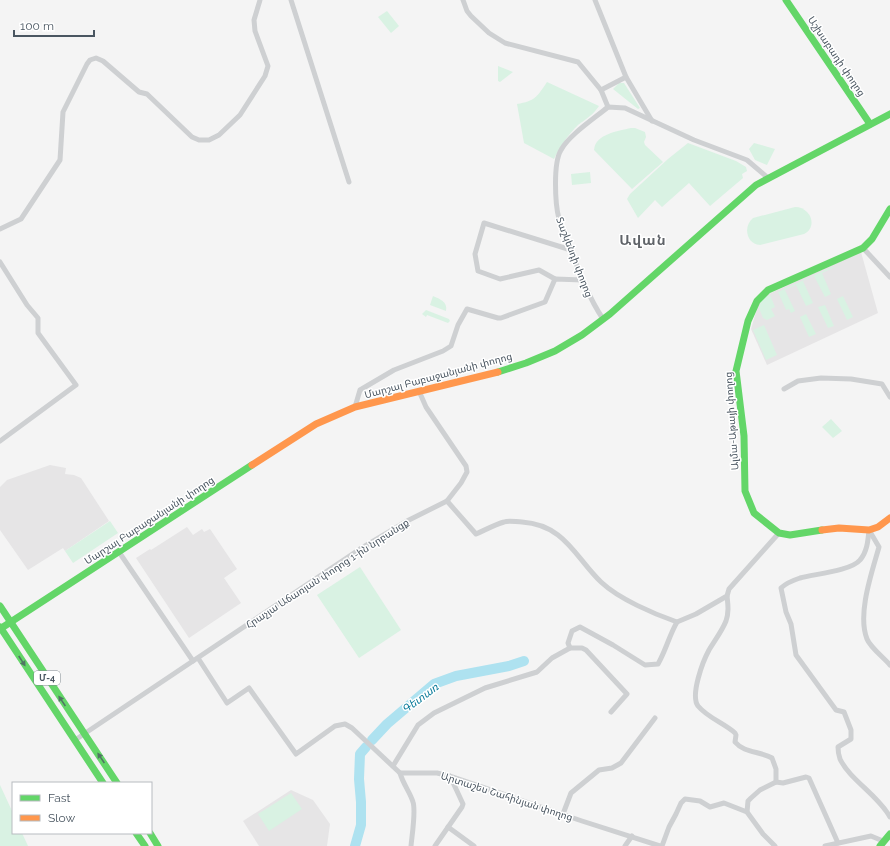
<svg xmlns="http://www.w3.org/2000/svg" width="890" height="846" font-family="Raleway,'Noto Sans Armenian',sans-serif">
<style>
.education{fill:#e6e5e6}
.green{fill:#d9f2e3}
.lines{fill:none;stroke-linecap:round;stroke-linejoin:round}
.river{stroke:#aee2f0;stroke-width:10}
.street{stroke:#ced0d2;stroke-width:5}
.fast{stroke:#63d668;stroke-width:7}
.slow{stroke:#ff974d;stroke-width:7}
.oneway{fill:#507663}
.labels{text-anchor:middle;stroke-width:3;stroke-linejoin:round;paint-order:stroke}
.shield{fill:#fff;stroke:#808990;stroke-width:1}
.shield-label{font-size:9px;font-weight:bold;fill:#4a5661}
.street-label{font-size:10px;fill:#4a5661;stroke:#fff}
.water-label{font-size:11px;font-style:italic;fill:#0c7c9b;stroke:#fff}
.district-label{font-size:14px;font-weight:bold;letter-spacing:1px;fill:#5f6368;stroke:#fff}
</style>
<rect width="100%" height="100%" fill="#f4f4f4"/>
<!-- education -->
<g class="education">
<polygon points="861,252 878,313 767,365 751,329 760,298"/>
<polygon points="50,465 66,468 65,474 74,475 81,478 109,521 65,551 63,548 28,570 0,530 0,487 7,480"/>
<polygon points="187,527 193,535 202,529 204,532 210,529 237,569 224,578 241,603 189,638 136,558 150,549 151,550"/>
<polygon points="291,790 313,800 330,824 327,846 259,846 243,821"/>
</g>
<!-- green -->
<g class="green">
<polygon points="387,11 399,26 391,33 378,17"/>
<polygon points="498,66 513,72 500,82 498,81"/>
<path d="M547,82L599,106C594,114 586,119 578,125C568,135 560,146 554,159L524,143L517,104C535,101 537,97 547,82Z"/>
<polygon points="619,83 624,83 640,108 638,109 613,89"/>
<path d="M631,128H635L645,132L646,137L644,142L645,145L663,162L632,189L594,150C595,134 618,131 631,128Z"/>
<polygon points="688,143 736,161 746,167 747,171 742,174 743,178 710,206 689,183 662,207 655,200 638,218 627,199 630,194 668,159"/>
<polygon points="754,143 775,149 767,165 755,160 749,149"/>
<polygon points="590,172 591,183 572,185 571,174"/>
<path d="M795,207C811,207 818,227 804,234L760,245C746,244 743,226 753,218Z"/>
<polygon points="832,267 833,268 822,273 831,294 825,297 814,276 803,281 813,303 806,306 796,285 785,290 795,311 791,313 789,309 786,310 778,292"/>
<polygon points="770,295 775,307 771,309 775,316 767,320 763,318 759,308 762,298"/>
<path d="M433,296C440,299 448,302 446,311L430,305Z"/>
<polygon points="843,296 853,317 847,320 837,299"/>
<polygon points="825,305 834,326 828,328 818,307"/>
<polygon points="426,310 449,319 450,321 448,323 427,315 426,317 422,314"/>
<polygon points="806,314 816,334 809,337 800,317"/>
<polygon points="764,325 777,355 766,360 753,330"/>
<polygon points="831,419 842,431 833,438 822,427"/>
<polygon points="110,521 118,533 73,563 65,551"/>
<polygon points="360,567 401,630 359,658 317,595"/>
<polygon points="0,785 13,813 13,833 22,833 28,846 0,846"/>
<polygon points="291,793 302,809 269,831 258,814"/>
</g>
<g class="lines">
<!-- river -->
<g class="river">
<polyline points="372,740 387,724 434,684 456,676 509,666 524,661"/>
<polyline points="355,846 361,825 361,802 359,779 360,754 366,747"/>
</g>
<!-- street -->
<g class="street">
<polyline points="291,0 349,182"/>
<polyline points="463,0 467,11 471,16 489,33 505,43 578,62 601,90 608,107"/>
<polyline points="595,0 626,77 652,121"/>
<polyline points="601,90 626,77"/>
<polyline points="0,229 21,219 60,160 63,112 87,64 90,60 96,58 103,61 139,92 147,94 192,137 199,140 209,140 219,135 240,115 265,76 268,66 255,31 254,20 260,0"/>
<polyline points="863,248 890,277"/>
<polyline points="0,262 27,305 38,318 38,333 76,385 0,441"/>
<polyline points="555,279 539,270 500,279 478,271 475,254 484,223 571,250"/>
<path d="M603,319C589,298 580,274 571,250C567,240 561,230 559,219C555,204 553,163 561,150C569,135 595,118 608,107L625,108L694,140L747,160L768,178"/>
<polyline points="784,389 798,381 821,378 851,379 882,384 890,397"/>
<polyline points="355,407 360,390 394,370 443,351 451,346 458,325 467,309 498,318 501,318 545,302 555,279 583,280"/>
<path d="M447,501L476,534C485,530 494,525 504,522C509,520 516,522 522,522C565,525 575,557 601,582C619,599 654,614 677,622L696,614L727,596L729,589L779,533"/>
<path d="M869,530C868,541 867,552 860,560C851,571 814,574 800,578C794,580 786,583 781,588L786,612L791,624L796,655L836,710L844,712L851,730V739L838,747C838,751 839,756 840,759C850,780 878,795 890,817"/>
<path d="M869,530L879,547C872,572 857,614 867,639C870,647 884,658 890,665"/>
<polyline points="119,552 193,661"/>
<path d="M727,596C728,605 729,612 726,621C722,631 715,640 709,650C703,661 690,695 698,706C708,718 724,723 735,733L736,735L735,742C744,753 760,751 772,758L776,769V782"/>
<path d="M570,648L568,643L572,631L580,627L613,645L645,665L658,664C666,650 669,636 677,622"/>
<polyline points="198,658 227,703 249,688 296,754 335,726 345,724 352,728 400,773 437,773 450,776 582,821 660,846"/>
<polyline points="75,740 360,549 409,520 447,501 461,483 467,472 466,466 426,407 419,391"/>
<polyline points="393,766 418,725 434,713 485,688 537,672 552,658 570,648 582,648 586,650 627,694 611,712"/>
<path d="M400,773C403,784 410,792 413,802C416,811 412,835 411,846"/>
<polyline points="563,814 571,793 599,770 612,768 621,763 655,718"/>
<polyline points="448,827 474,846"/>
<polyline points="435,846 462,807 463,804 450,776"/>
<polyline points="625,846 632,836"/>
<polyline points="662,846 669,827 676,814 681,803 685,799 700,801 710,807 724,803 747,812"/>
<polyline points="775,846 763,834 747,812 748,801 751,798 760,790 776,782 783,783 806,777 809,778 838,843"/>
<polyline points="825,846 871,836 883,841"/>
</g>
<!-- fast -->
<g class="fast">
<polyline points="786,0 870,124"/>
<polyline points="498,372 526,363 555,351 582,335 610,314 756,185 890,114"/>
<polyline points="822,530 790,535 779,533 754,513 745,491 744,436 736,371 748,321 757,301 768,290 863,248 872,239 890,209"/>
<polyline points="0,606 117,783"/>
<polyline points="0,627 103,783"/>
<polyline points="0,629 252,465"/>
<polyline points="136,833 145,846"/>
<polyline points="150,833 158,846"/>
<polyline points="880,846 890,834"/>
</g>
<!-- slow -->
<g class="slow">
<polyline points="252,465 316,424 355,407 498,372"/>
<polyline points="822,530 839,528 869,530 878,527 890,518"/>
</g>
</g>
<!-- one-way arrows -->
<defs><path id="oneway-solid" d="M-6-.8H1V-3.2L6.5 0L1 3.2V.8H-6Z"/></defs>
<g class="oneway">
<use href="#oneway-solid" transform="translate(22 661) rotate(57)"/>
<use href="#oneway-solid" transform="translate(62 701) rotate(-124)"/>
<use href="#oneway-solid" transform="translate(101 758) rotate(-124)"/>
</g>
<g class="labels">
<!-- shield labels -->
<rect class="shield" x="34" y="671" width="26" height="14" rx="3"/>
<g class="shield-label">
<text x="47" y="681">Մ-4</text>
</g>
<!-- street labels -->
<g class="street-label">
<text transform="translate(837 56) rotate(56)" y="4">Աշխաբադի փողոց</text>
<text transform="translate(575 257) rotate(69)" y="4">Տաշկենդի փողոց</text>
<text transform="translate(438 375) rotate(-15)" y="4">Մարշալ Բաբաջանյանի փողոց</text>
<text transform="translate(731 421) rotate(-94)" y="4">Ալմա-Աթայի փողոց</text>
<text transform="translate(149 520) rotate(-33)" y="4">Մարշալ Բաբաջանյանի փողոց</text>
<text transform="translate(327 573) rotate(-33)" y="4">Հրաչյա Աճառյան փողոց 1-ին նրբանցք</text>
<text transform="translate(507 796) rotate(18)" y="4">Արտաշես Շահինյան փողոց</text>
</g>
<!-- water labels -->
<g class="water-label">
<text transform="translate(420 698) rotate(-37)" y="4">Գետառ</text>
</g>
<!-- district labels -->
<g class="district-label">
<text x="643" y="245">Ավան</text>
</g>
</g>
<!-- legend -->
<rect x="12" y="782" width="140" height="52" fill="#ffffff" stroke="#b7bbc0"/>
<rect x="20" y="795" width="20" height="6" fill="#63d668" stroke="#b7bbc0"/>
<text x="48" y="802" font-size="12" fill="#4a5661">Fast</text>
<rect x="20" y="815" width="20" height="6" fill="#ff974d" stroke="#b7bbc0"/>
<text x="48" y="822" font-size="12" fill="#4a5661">Slow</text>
<!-- scale -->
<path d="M14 30v6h80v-6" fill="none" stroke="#4a5661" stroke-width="2"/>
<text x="20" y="30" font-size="12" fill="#4a5661" stroke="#ffffff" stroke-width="3" paint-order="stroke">100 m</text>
</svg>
